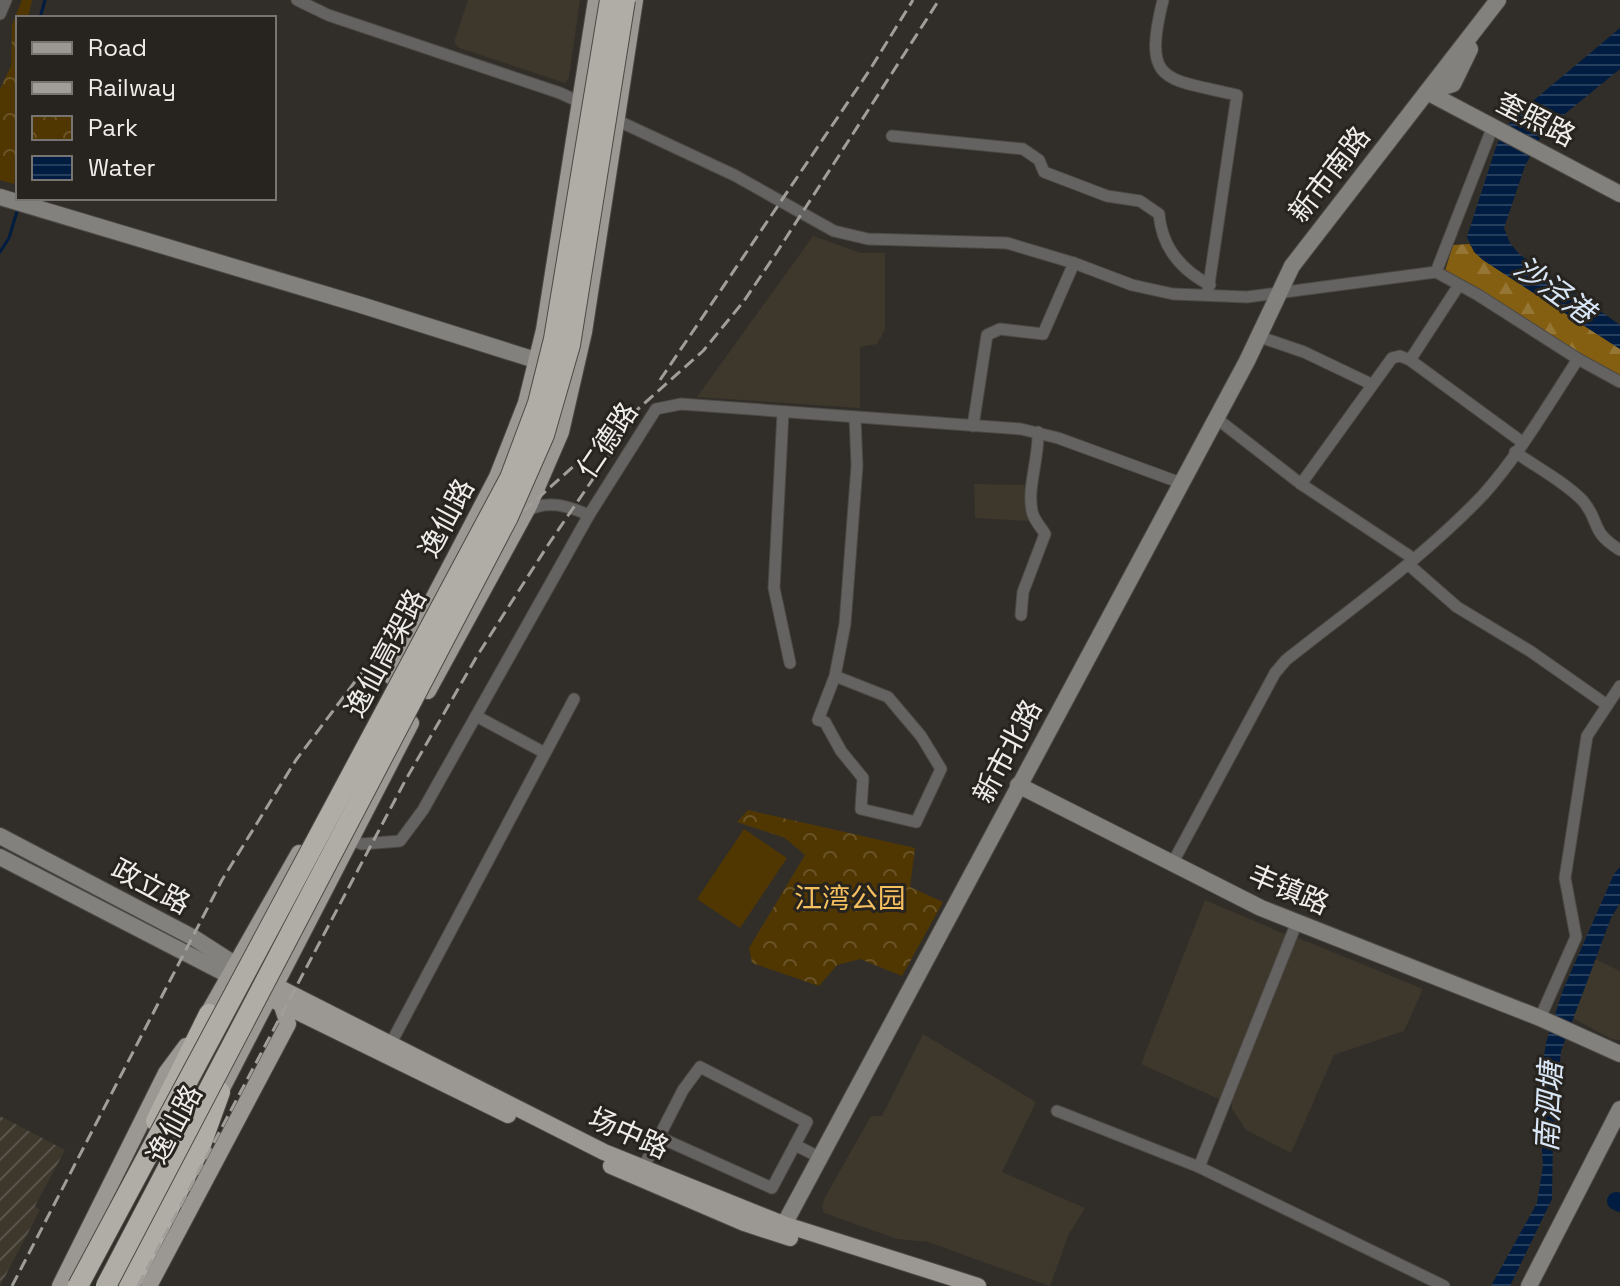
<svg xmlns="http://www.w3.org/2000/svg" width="1620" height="1286" font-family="'Space Grotesk','Noto Sans SC',sans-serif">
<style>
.built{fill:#3d372c}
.industrial{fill:url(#industrial-furrows)}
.forest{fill:url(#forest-firs)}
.park{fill:url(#park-crowns)}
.pitch{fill:#503702}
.water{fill:url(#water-rules)}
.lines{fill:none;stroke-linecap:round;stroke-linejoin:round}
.stream{stroke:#001d41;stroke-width:3}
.river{stroke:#001d41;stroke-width:18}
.street-casing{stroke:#4c4944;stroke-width:13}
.secondary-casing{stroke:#4c4944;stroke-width:18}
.primary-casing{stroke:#4c4944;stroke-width:18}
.highway-casing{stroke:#4c4944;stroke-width:22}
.street{stroke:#656361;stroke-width:11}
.secondary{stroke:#83817d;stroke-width:16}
.primary{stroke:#9b9793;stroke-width:16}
.highway{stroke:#b0aca6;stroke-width:20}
.rail{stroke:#a19e9a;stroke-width:3;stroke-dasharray:12 6;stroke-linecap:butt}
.highway-bridge-casing{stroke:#4c4944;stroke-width:22;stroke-linecap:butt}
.highway-bridge{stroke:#b0aca6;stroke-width:20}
.labels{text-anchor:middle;stroke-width:6;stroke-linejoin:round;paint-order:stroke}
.street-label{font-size:28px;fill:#efedea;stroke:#272420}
.park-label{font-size:28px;fill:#f6c05f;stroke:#272420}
.water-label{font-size:30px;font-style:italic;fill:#d9e6f6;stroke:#272420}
</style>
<defs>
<pattern id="industrial-furrows" width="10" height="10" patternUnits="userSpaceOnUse" patternTransform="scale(2)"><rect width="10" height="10" fill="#3d372c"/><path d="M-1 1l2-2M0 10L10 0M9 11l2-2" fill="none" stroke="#59544b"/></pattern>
<pattern id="forest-firs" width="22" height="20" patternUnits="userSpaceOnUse" patternTransform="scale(2)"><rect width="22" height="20" fill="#845f12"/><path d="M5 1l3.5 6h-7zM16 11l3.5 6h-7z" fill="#967635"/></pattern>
<pattern id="park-crowns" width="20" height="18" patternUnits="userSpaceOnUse" patternTransform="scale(2)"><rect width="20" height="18" fill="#503702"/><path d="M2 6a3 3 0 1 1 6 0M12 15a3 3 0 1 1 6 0" fill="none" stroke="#6a5427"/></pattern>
<pattern id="water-rules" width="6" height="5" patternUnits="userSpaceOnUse" patternTransform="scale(2)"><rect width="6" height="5" fill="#001d41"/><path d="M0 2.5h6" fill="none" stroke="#263e5d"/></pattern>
</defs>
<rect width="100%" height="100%" fill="#312e29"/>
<!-- built -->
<g class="built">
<polygon points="468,0 580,0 569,77 565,83 459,48 454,42"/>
<polygon points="813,236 861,253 885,253 885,330 877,344 860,347 860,408 697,397"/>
<polygon points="974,484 1028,485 1029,521 975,518"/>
<polygon points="1205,900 1287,935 1221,1100 1141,1064"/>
<polygon points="1296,937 1423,989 1404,1031 1334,1055 1291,1153 1246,1130 1232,1109 1232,1092"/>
<polygon points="1595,959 1620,971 1620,1040 1611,1039 1573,1018"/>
<polygon points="923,1034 1036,1102 1002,1172 1085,1208 1069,1234 1050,1286 928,1242 897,1239 824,1213 822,1207 824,1199 871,1116 882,1116"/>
</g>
<!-- industrial -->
<polygon class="industrial" points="0,1116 65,1150 35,1206 40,1210 0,1286"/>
<!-- forest -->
<polygon class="forest" points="1469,244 1483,260 1620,349 1620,379 1445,271 1453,245"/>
<!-- park -->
<g class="park">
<polygon points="22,0 32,0 28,18 18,18 18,161 14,184 0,180 0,89 11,66 12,25"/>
<polygon points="748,810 915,848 910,887 943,902 902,976 860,959 837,965 819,986 752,963 749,948 805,855 785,838 737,822"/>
</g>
<!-- pitch -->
<polygon class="pitch" points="744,829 787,858 740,928 697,899"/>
<!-- water -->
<g class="water">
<polygon points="1620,28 1620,69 1544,131 1525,166 1504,228 1510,243 1519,254 1620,325 1620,349 1483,260 1474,252 1467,237 1495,150 1501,135 1514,117"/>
<polygon points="1620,867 1620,903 1611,918 1561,1051 1553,1135 1552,1199 1510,1286 1491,1286 1537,1203 1543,1166 1540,1119 1541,1076 1546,1043 1563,990 1614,874"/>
</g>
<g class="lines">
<!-- stream -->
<g class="stream">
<polyline points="40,18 45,0"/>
<polyline points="0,252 9,238 18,208"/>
</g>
<!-- river -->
<polyline class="river" points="1616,1201 1620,1203"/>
<defs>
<g id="street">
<polyline points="297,0 328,15 560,93 586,105"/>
<path d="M1163,0C1142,85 1165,78 1237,95L1208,291"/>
<polyline points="0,14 6,0"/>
<polyline points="612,118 734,175 834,231 868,239 1007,243 1074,263 1132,285 1173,294 1247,297 1436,272 1478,295 1578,359 1620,382"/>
<path d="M892,136L1023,149L1039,160L1044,172L1107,196L1140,201L1159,214C1162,248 1181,270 1210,285"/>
<polyline points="1436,272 1493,126"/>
<polyline points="1260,337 1304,352 1371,384"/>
<polyline points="1410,360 1459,285"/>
<polyline points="783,412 774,588 790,663"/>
<polyline points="1216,418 1301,484 1414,559"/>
<polyline points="973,426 987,335 1000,329 1043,334 1074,263"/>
<path d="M1515,452C1536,467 1565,482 1583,501C1601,522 1589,531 1620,550"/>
<polyline points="1301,484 1392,358 1400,356 1410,360 1522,442"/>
<path d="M526,511C548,499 568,506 589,515"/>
<polyline points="1409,565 1457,607 1530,651 1607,705"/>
<path d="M1021,615L1023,592L1045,534C1041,527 1033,519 1032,511C1027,488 1039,458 1038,432"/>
<polyline points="835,676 818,720 825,722 841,751 863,778 861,809 916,822 941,769 921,736 888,697 835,676 845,624 857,466 855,417"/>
<polyline points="476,716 545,753"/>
<polyline points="344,838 362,844 400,841 423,810 589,515 656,409 681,404 1021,429 1058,438 1181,483"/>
<path d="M1172,864L1275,673L1286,660C1353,607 1424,557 1483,495C1519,455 1548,405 1578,359"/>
<polyline points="1540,1018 1576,937 1565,878 1587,736 1620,686"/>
<polyline points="391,1043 574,699"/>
<polyline points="1057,1111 1199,1167 1444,1286"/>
<polyline points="795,1145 819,1157"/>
<polyline points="1199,1167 1297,922"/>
<polyline points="643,1168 683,1090 700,1067 807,1122 772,1188 659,1137"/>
</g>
<g id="secondary">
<polyline points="1427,92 1620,194"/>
<polyline points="1429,92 1453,84 1470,49"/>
<polyline points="0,197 361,305 548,364"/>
<polyline points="1018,785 1261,908 1540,1018 1620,1054"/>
<polyline points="0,836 194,938 236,965"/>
<polyline points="0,857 230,976"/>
<polyline points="779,1234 1247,361 1292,266 1498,0"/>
<polyline points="1529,1286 1620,1109"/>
</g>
<g id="primary">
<polyline points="392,677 497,477 526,403 544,330 596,0"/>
<polyline points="428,691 529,506 561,432 584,332 635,0"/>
<polyline points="266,981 604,1152 783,1224 978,1286"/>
<polyline points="259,993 508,1115"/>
<polyline points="202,1024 299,853"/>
<polyline points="216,1100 411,723"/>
<polyline points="611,1166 744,1223 790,1238"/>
<polyline points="60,1286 166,1073 186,1046"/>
<polyline points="149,1286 288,1024 281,1003"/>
</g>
<g id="highway">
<polyline points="156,1121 209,1014"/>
<polyline points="129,1286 199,1150 220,1092"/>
</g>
</defs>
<!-- street casing -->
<use href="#street" class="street-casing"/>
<!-- secondary casing -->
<use href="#secondary" class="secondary-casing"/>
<!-- primary casing -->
<use href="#primary" class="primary-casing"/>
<!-- highway casing -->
<use href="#highway" class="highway-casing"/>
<!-- street -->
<use href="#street" class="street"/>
<!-- secondary -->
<use href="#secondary" class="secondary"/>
<!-- primary -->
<use href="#primary" class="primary"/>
<!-- highway -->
<use href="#highway" class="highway"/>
<!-- rail -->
<g class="rail">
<polyline points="660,380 869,71 913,0"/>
<polyline points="12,1286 222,880 296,760 363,671 435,596 529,506 703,351 744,301 775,255 939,0"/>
<polyline points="138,1286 405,781 477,656 548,545 631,423"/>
</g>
<defs>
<g id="highway-bridge">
<polyline points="78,1286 510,478 538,403 554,339 610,0"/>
<polyline points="106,1286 508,517 544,435 570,345 625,0"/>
</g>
</defs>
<!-- highway-bridge casing -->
<use href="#highway-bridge" class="highway-bridge-casing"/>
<!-- highway-bridge -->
<use href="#highway-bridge" class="highway-bridge"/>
</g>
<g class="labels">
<!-- street labels -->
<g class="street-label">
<text transform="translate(1536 119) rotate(27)" y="10">奎照路</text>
<text transform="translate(1329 174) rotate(-52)" y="10">新市南路</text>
<text transform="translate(607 440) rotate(-56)" y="10">仁德路</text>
<text transform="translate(446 518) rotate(-62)" y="10">逸仙路</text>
<text transform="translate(385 653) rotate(-62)" y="10">逸仙高架路</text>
<text transform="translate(1007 751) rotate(-62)" y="10">新市北路</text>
<text transform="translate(151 886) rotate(28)" y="10">政立路</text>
<text transform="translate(1289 889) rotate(23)" y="10">丰镇路</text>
<text transform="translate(174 1124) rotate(-62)" y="10">逸仙路</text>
<text transform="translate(629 1133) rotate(24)" y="10">场中路</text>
</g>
<!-- park labels -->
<g class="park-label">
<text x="850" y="908">江湾公园</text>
</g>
<!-- water labels -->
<g class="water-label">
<text transform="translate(1554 290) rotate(36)" y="10">沙泾港</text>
<text transform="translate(1549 1107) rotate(-87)" y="10">南泗塘</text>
</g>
</g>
<!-- legend -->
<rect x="16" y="16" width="260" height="184" fill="#272420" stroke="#777471" stroke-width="2"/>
<rect x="32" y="42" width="40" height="12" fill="#9b9793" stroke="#777471" stroke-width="2"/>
<text x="88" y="56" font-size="24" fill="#efedea">Road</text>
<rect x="32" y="82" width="40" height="12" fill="#a19e9a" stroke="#777471" stroke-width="2"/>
<text x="88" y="96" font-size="24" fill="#efedea">Railway</text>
<rect x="32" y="116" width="40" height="24" fill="url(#park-crowns)" stroke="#777471" stroke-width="2"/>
<text x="88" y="136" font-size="24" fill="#efedea">Park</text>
<rect x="32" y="156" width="40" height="24" fill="url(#water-rules)" stroke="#777471" stroke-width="2"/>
<text x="88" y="176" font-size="24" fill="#efedea">Water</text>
</svg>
